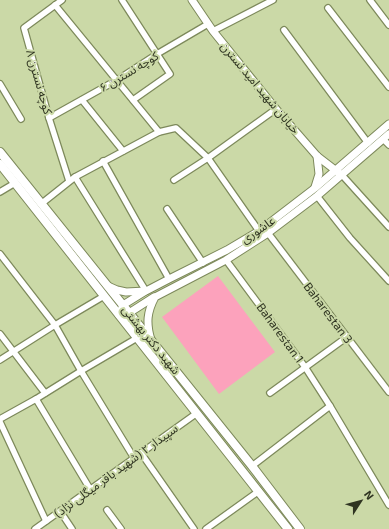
<svg xmlns="http://www.w3.org/2000/svg" width="389" height="529" font-family="'Exo 2','Noto Sans Arabic',sans-serif">
<style>
.green{fill:#fca2bc}
.lines{fill:none;stroke-linecap:round;stroke-linejoin:round}
.minor-casing{stroke:#7d895b;stroke-width:8}
.tertiary-casing{stroke:#7d895b;stroke-width:9}
.secondary-casing{stroke:#7d895b;stroke-width:10}
.minor{stroke:#fff;stroke-width:5.5}
.tertiary{stroke:#fff;stroke-width:7}
.secondary{stroke:#fff;stroke-width:8}
.labels{text-anchor:middle;stroke-width:4;stroke-linejoin:round;paint-order:stroke}
.street-label{font-size:12px;fill:#2f3421;stroke:#cbd9a7}
</style>
<rect width="100%" height="100%" fill="#cbd9a7"/>
<!-- green -->
<polygon class="green" points="218,276 275,352 219,394 162,317"/>
<g class="lines">
<defs>
<g id="minor">
<polyline points="62,0 24,28 49,118 69,181"/>
<polyline points="122,0 170,74 133,100"/>
<polyline points="370,0 389,25"/>
<polyline points="55,5 159,132"/>
<polyline points="328,8 389,87"/>
<polyline points="284,30 368,143"/>
<polyline points="213,31 273,0"/>
<polyline points="0,84 21,119"/>
<polyline points="82,100 123,151"/>
<polyline points="49,118 117,80 157,54 208,24"/>
<polyline points="383,139 389,145"/>
<polyline points="103,161 169,279"/>
<polyline points="342,175 389,227"/>
<polyline points="75,177 146,291"/>
<polyline points="174,180 208,158 276,109"/>
<polyline points="0,192 15,183"/>
<polyline points="317,196 350,238 389,281"/>
<polyline points="41,204 75,177 159,132 176,128 208,158 259,231"/>
<polyline points="167,209 203,263"/>
<polyline points="268,233 389,392"/>
<polyline points="0,254 55,325 81,371 134,458"/>
<polyline points="226,260 305,367 330,406 389,505"/>
<polyline points="0,334 45,393"/>
<polyline points="0,360 55,325 104,296"/>
<polyline points="270,393 347,337"/>
<polyline points="36,399 90,489"/>
<polyline points="0,419 36,399 81,371 137,338"/>
<polyline points="0,422 46,521"/>
<polyline points="141,453 194,529"/>
<polyline points="252,466 330,406"/>
<polyline points="107,510 121,529"/>
<polyline points="60,511 72,529"/>
<polyline points="35,529 197,413"/>
<polyline points="206,529 259,491"/>
</g>
<g id="tertiary">
<polyline points="192,0 213,31 276,109 317,156 339,173"/>
<polyline points="315,187 319,174 317,156"/>
<polyline points="108,286 117,290 126,292 146,291 169,279 227,250 259,231 315,188 389,124"/>
<polyline points="125,314 129,313 154,297"/>
<polyline points="119,315 123,305 144,292"/>
<path d="M151,340C146,323 147,312 155,297L226,260L268,233L317,196L389,134"/>
</g>
<g id="secondary">
<polyline points="0,152 252,466 300,529"/>
<polyline points="0,164 288,529"/>
</g>
</defs>
<!-- minor casing -->
<use href="#minor" class="minor-casing"/>
<!-- tertiary casing -->
<use href="#tertiary" class="tertiary-casing"/>
<!-- secondary casing -->
<use href="#secondary" class="secondary-casing"/>
<!-- minor -->
<use href="#minor" class="minor"/>
<!-- tertiary -->
<use href="#tertiary" class="tertiary"/>
<!-- secondary -->
<use href="#secondary" class="secondary"/>
</g>
<g class="labels">
<!-- street labels -->
<g class="street-label">
<text transform="translate(129 72) rotate(-31)" y="4">کوچه نسترن ۶</text>
<text transform="translate(39 82) rotate(74)" y="4">کوچه نسترن ۸</text>
<text transform="translate(260 88) rotate(50)" y="4">خیابان شهید امید نسترن</text>
<text transform="translate(258 230) rotate(-34)" y="4">عاشوری</text>
<text transform="translate(328 313) rotate(53)" y="4">Baharestan 3</text>
<text transform="translate(280 333) rotate(54)" y="4">Baharestan 1</text>
<text transform="translate(151 340) rotate(51)" y="4">شهید دکتر بهشتی</text>
<text transform="translate(116 471) rotate(-36)" y="4">سپیدار ۲ (شهید باقر میگلی نژاد)</text>
</g>
</g>
<!-- north arrow -->
<g transform="translate(361 501) rotate(54)" stroke="#cbd9a7" stroke-width="3" paint-order="stroke">
<path d="M0-3L7 15L0 10L-7 15Z" fill="#2f3421"/>
<text y="-6" font-size="11" font-weight="bold" text-anchor="middle" fill="#2f3421">N</text>
</g>
</svg>
